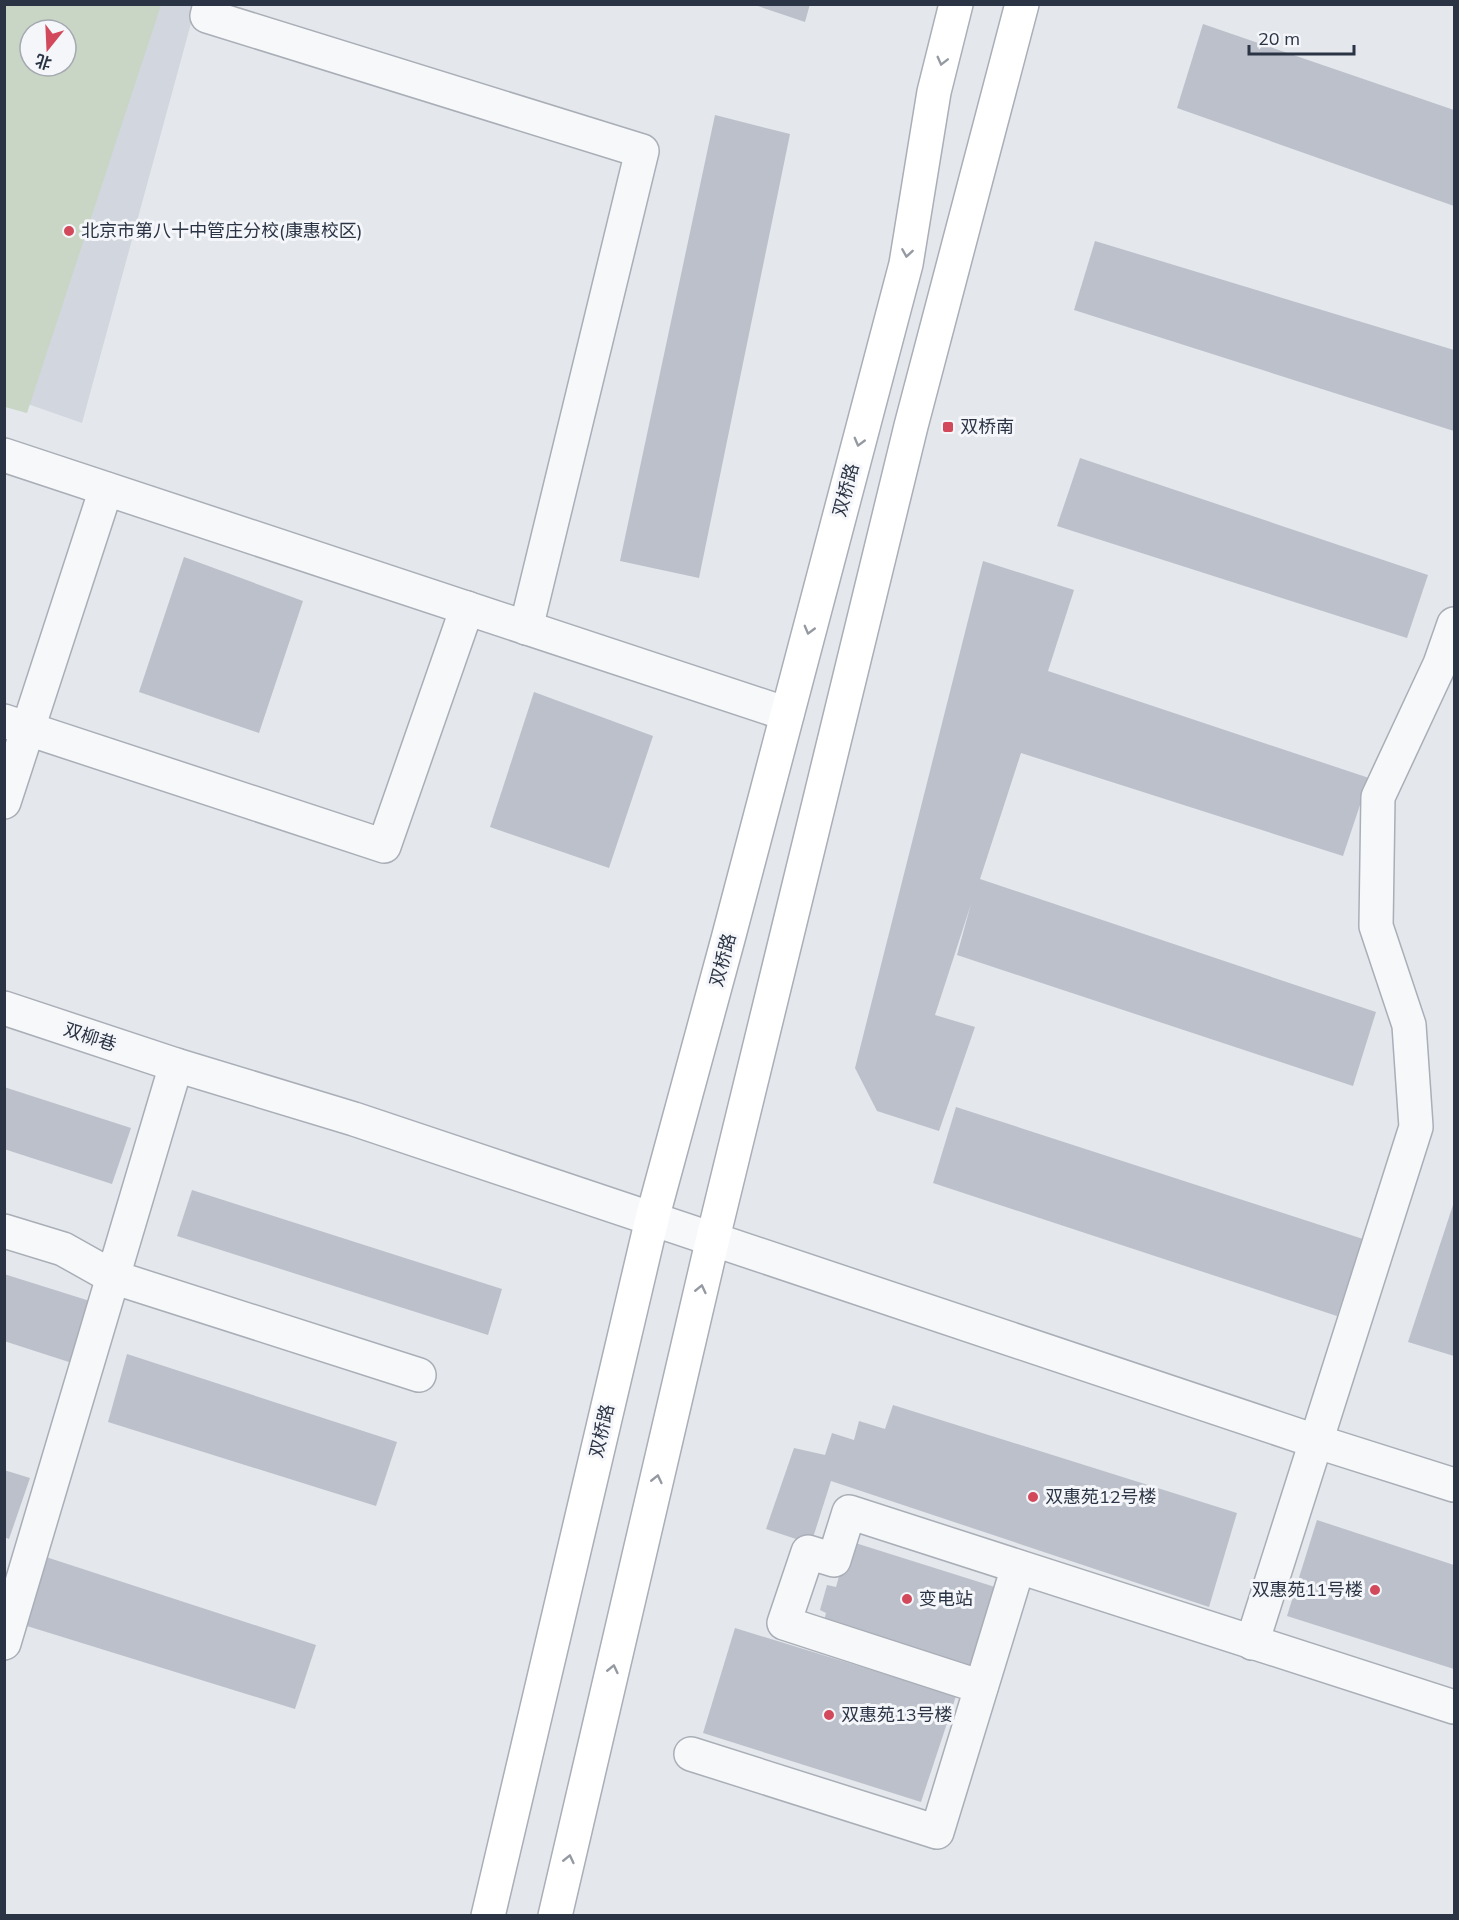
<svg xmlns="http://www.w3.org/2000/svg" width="1459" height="1920" font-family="Mulish,'Noto Sans SC',sans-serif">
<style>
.built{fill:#d2d6de;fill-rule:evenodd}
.green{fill:#c9d6c5;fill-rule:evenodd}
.building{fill:#bbc0ca}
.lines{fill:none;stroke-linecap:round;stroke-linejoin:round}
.minor-casing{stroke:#a9aeb7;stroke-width:36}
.secondary-casing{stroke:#a9aeb7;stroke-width:36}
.minor{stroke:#f7f8fa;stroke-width:33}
.secondary{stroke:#fff;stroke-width:33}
.oneway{stroke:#959aa2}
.poi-dot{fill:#d1495b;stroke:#f4f6f9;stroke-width:2}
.labels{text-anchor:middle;stroke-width:6;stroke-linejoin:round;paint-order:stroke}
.poi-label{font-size:18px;fill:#2b3445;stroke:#f4f6f9;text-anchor:start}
.street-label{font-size:18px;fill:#2b3445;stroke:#f4f6f9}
</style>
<rect width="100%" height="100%" fill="#e4e7ec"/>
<!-- built -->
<path class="built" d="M5,5H196L82,423L5,396ZM30,30H66V66H30Z"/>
<!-- green -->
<path class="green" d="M4,5H161L27,413L5,407ZM30,30H66V66H30Z"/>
<!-- building -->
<g class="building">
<polygon points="752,4 810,4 805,22"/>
<polygon points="1203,24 1454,110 1454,206 1177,108"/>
<polygon points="715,115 790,134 699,578 620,561"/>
<polygon points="1095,241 1454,350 1454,431 1074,310"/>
<polygon points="1080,458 1428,575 1407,638 1057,526"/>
<polygon points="184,557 303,601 259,733 139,692"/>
<polygon points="983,561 1074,590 1048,671 1369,778 1343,856 1021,753 980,879 1376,1012 1353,1086 957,955 971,904 935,1015 975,1027 939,1131 877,1111 855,1068"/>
<polygon points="534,692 653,736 609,868 490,827"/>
<polygon points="4,1087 131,1128 112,1184 4,1149"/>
<polygon points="956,1107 1363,1239 1337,1316 933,1183"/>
<polygon points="192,1190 502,1289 488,1335 177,1236"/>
<polygon points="1454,1202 1454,1356 1408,1342"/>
<polygon points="4,1274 93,1302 72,1363 4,1341"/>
<polygon points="127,1354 397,1442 376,1506 108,1422"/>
<polygon points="893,1405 1237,1513 1209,1607 831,1481 811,1544 766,1529 794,1448 825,1455 832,1433 854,1440 859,1421 885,1429"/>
<polygon points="4,1470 30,1478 9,1539 4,1537"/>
<polygon points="1317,1520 1454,1565 1454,1669 1287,1616"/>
<polygon points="849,1541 995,1587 970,1672 823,1625 826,1613 820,1610 827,1585 836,1587"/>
<polygon points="46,1557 316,1645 295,1709 27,1626"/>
<polygon points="735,1628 956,1696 921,1802 703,1733"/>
</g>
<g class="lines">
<defs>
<g id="minor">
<polyline points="210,4 207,16 642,151 526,628"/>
<polyline points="4,455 787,714"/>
<polyline points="4,721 384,846 467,608"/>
<polyline points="4,802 106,489"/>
<polyline points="4,1008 176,1065 354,1119 1315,1441 1454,1485"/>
<polyline points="4,1231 63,1249 113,1277 419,1375"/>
<polyline points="4,1643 176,1065"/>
<polyline points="1252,1643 1416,1127 1409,1025 1376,926 1378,797 1440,664 1454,624"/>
<polyline points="981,1687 784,1623 808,1552 834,1560 849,1512 1454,1707"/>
<polyline points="691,1754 937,1832 1018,1567"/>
</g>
<g id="secondary">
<polyline points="488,1916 652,1219 728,939 906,264 934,92 956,4"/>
<polyline points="555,1916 713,1238 911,426 1022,4"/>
</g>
</defs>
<!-- minor casing -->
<use href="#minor" class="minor-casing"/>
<!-- secondary casing -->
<use href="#secondary" class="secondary-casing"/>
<!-- minor -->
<use href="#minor" class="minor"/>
<!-- secondary -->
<use href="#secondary" class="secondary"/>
</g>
<!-- one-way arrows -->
<defs><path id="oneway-chevron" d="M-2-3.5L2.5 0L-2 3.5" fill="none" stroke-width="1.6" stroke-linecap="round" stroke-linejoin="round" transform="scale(1.5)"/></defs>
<g class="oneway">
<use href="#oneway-chevron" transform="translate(942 61) rotate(104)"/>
<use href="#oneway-chevron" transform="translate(907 253) rotate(99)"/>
<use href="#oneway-chevron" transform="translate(859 442) rotate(105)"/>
<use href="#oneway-chevron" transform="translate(809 630) rotate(105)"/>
<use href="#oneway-chevron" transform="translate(701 1289) rotate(-77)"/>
<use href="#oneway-chevron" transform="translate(657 1479) rotate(-77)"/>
<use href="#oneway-chevron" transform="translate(613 1669) rotate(-77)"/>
<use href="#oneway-chevron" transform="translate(569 1859) rotate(-77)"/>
</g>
<!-- markers -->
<g class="poi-dot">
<circle cx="69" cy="231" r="6"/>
<rect x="942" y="421" width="12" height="12" rx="3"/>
<circle cx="1033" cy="1497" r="6"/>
<circle cx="1375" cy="1590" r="6"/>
<circle cx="907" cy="1599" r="6"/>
<circle cx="829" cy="1715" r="6"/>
</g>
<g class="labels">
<!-- poi labels -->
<g class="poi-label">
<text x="81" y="237">北京市第八十中管庄分校(康惠校区)</text>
<text x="960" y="433">双桥南</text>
<text x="1045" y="1503">双惠苑12号楼</text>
<text x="1363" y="1596" text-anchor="end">双惠苑11号楼</text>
<text x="919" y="1605">变电站</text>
<text x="841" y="1721">双惠苑13号楼</text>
</g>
<!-- street labels -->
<g class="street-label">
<text transform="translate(846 490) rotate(-75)" y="6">双桥路</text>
<text transform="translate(723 960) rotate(-75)" y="6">双桥路</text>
<text transform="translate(90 1037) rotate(18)" y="6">双柳巷</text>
<text transform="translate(602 1431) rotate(-77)" y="6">双桥路</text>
</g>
</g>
<!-- border -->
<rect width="1459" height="1920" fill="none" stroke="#2b3445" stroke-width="12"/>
<!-- north arrow -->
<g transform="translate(48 48) rotate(198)"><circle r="28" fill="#f4f6f9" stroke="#a4a8b1" stroke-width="1.5"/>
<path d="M0-4.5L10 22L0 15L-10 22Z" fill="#d1495b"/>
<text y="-9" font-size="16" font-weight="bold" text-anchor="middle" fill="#2b3445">北</text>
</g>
<!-- scale -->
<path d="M1249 45v9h105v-9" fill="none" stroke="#2b3445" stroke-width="3"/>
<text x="1258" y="45" font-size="18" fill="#2b3445" stroke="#f4f6f9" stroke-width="4.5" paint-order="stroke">20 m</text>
</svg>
